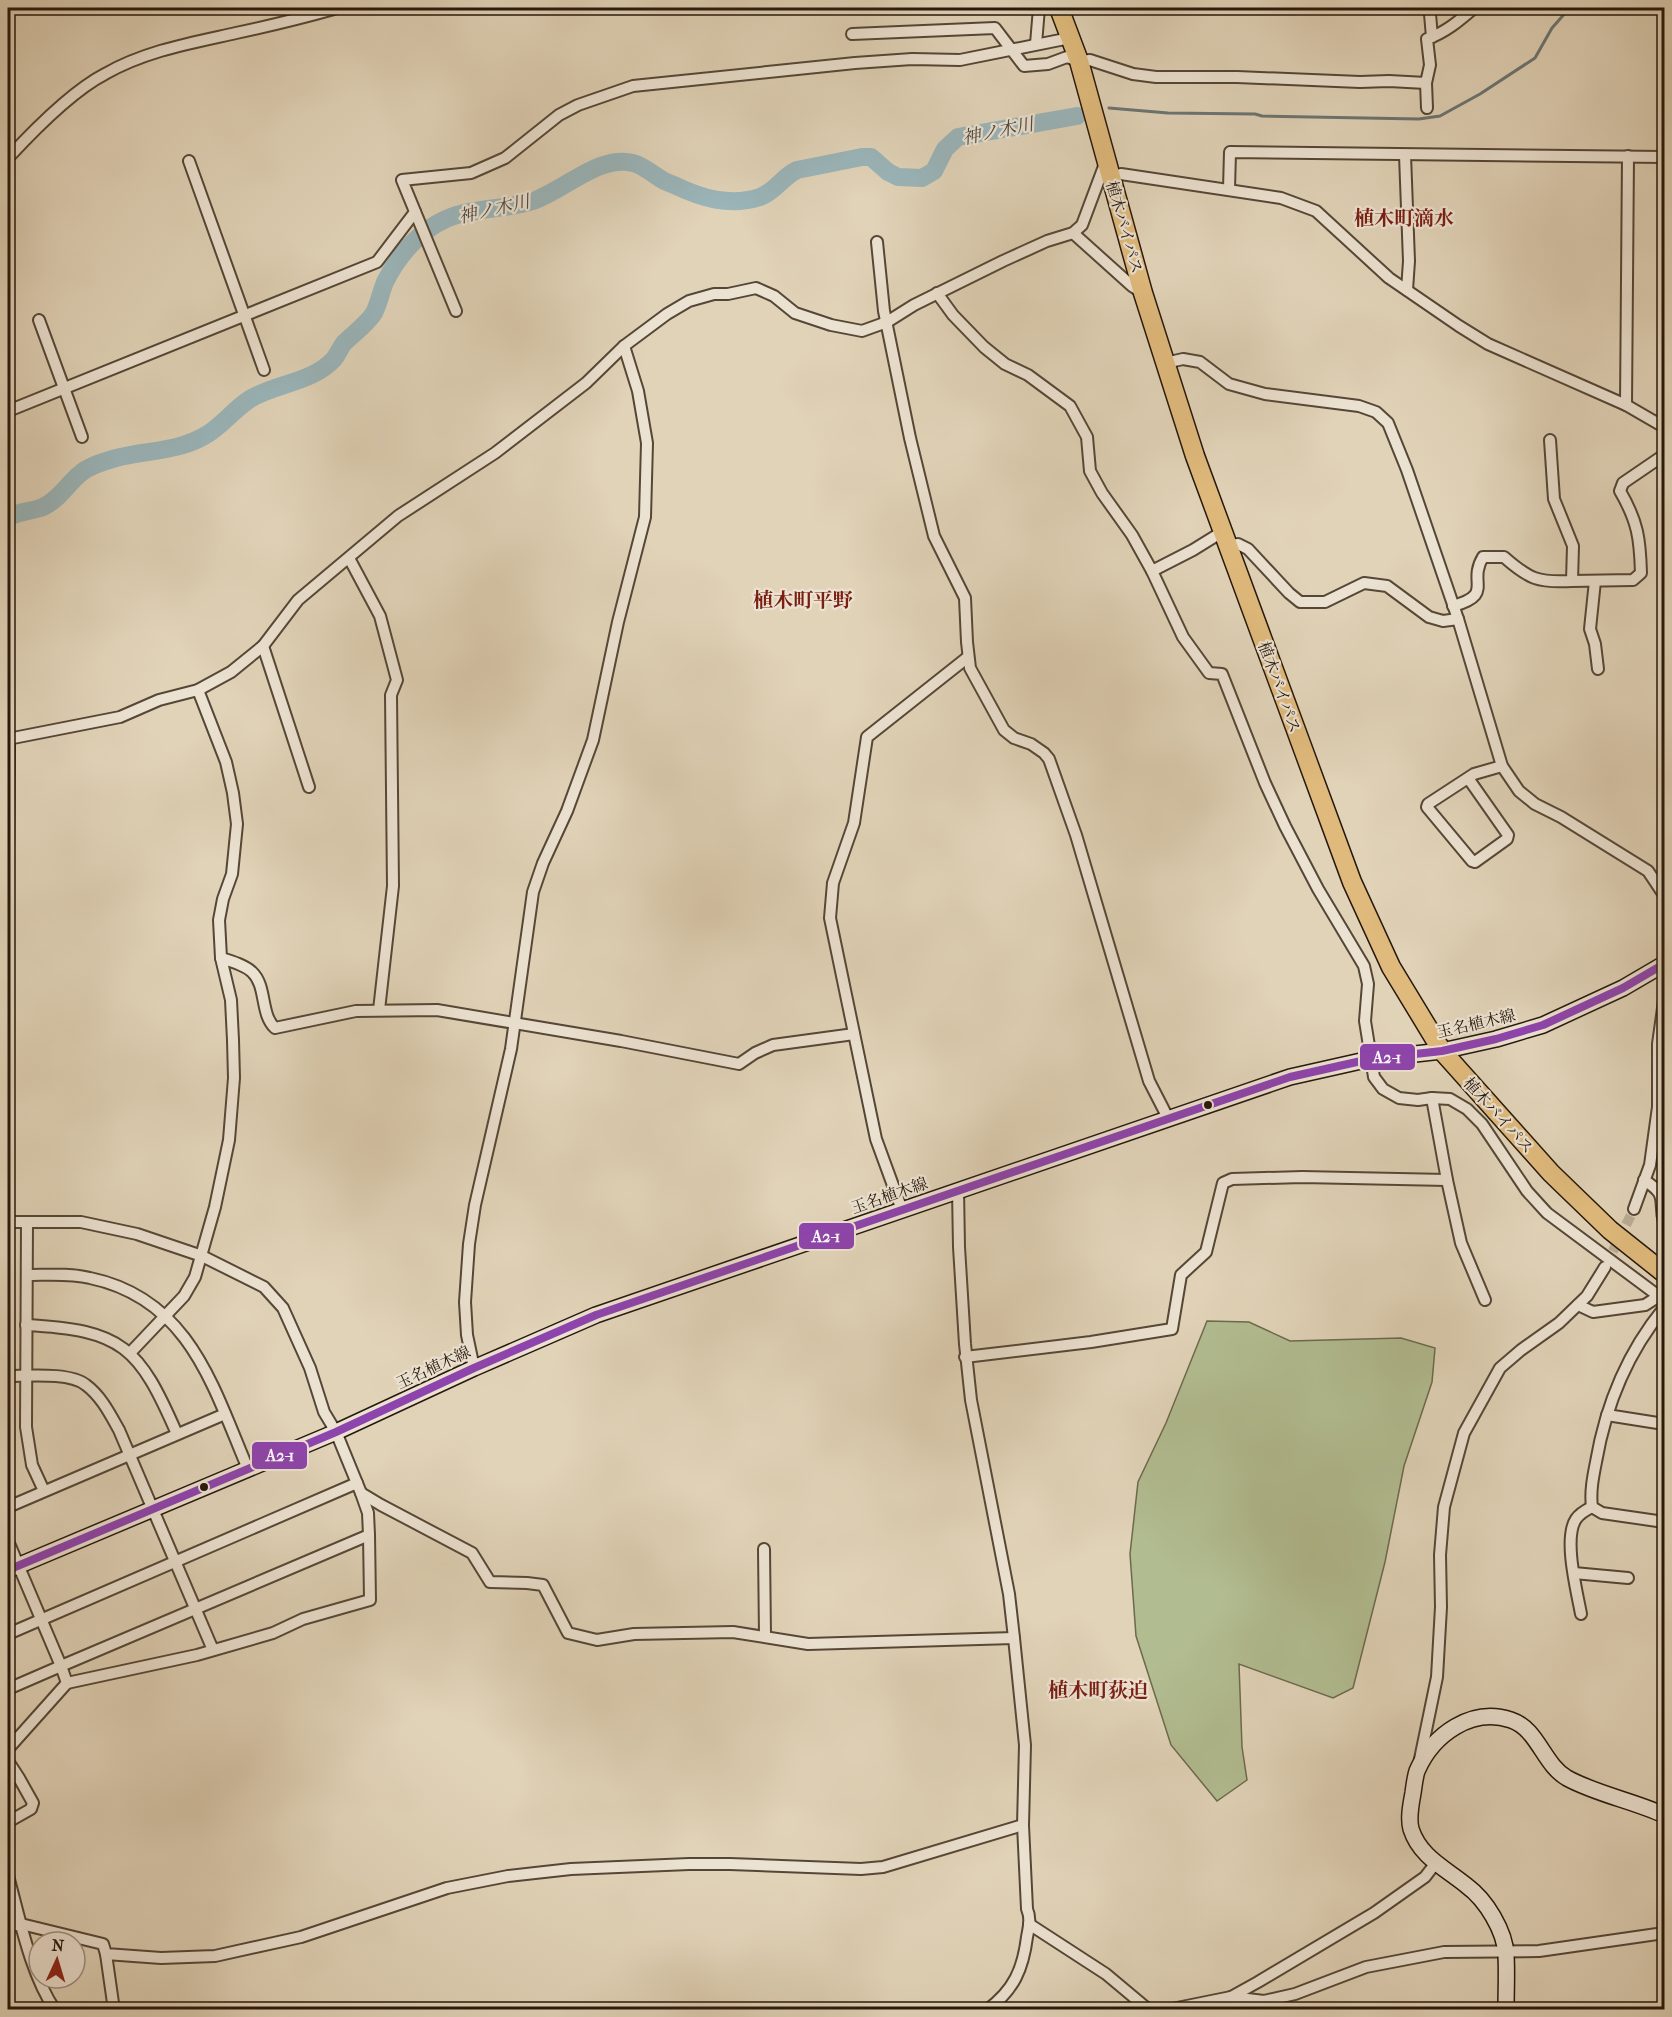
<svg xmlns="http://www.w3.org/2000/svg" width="1672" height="2017" font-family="'IM FELL French Canon','Noto Serif JP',serif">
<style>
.green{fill:#b1bc90;stroke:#6c6a4e;stroke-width:1.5}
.water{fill:#9ab5ba;stroke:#6c7674;stroke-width:1.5}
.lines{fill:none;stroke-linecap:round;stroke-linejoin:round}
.stream{stroke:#6c7674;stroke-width:3}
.river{stroke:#9ab5ba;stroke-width:18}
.minor-tunnel{stroke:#bcae96;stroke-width:10;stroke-dasharray:10 5;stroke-linecap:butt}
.minor-casing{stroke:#554737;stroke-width:14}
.secondary-casing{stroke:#26180c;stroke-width:18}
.trunk-casing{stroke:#26180c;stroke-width:21}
.minor{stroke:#ece2d1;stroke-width:10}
.secondary{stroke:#ece2d1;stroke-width:15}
.trunk{stroke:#e0ba7c;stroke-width:18}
.bus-1-casing{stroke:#ece2d1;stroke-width:12}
.bus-1{stroke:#8e44ad;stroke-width:8}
.bus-dot{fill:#26180c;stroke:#ece2d1;stroke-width:2}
.labels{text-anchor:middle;stroke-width:4.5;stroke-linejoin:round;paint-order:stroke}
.street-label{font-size:16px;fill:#26180c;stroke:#ece2d1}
.water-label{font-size:18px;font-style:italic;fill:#494740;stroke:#ece2d1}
.quarter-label{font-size:20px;font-weight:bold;fill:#7a1f14;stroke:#ece2d1}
.line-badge{stroke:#ece2d1;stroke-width:2}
.badge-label{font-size:16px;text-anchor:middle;font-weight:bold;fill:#fff}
</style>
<rect width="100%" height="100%" fill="#e1d3b8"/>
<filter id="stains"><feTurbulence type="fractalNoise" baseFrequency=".00333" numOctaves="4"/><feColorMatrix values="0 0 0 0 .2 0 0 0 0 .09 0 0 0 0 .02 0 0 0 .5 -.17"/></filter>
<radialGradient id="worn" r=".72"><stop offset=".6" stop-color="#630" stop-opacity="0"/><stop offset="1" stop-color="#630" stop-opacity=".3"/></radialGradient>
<!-- green -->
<polygon class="green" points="1207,1321 1249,1322 1290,1341 1401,1338 1435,1348 1432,1382 1404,1466 1385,1562 1353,1688 1333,1698 1239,1664 1242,1747 1247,1780 1217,1801 1171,1745 1136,1636 1130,1554 1138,1482 1166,1423"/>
<!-- water -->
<polygon class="water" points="1658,580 1664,581 1664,630 1663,627"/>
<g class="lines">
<!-- stream -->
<polyline class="stream" points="1109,108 1168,113 1255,114 1262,116 1419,119 1440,116 1480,94 1535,58 1552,28 1567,11 1574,8"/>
<!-- river -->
<path class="river" d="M8,518C20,510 31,512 43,507C60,499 67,484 81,473C89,466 105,461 116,458C146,450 178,452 206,435C222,426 234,409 250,399C276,383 312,383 334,359C338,354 340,348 344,343C354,333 366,325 374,313C379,303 381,292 385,282C398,256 419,231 446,219C474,207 505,210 533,201C563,191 600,154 633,163C642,165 653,174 661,179C665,182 670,183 674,185C701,198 730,207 760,197C776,191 782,177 797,170L862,157H871L888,172L898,177L922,178L934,171L945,149L958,137L1077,116"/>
<!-- minor-tunnel -->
<polyline class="minor-tunnel" points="1606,1265 1634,1209"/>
<defs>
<g id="minor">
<polyline points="1430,14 1432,37"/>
<path d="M852,34L995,28L1024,66L1048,64L1067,57L1079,61L1090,60L1133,74L1156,77H1237L1360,82L1389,81L1426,83L1430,65L1427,39C1446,32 1459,21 1474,8"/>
<polyline points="1036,44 1039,8"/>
<polyline points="1426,83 1427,108"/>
<polyline points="1405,155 1409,261 1407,290"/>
<path d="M8,158C33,131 72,91 105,74C145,51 191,43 236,33C269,26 302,18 334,9V8"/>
<polyline points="189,161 264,370"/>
<polyline points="1111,178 1121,174 1281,198 1316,211 1389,278 1459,326 1488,344 1626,405 1664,427"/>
<polyline points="1229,189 1230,152 1664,157"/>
<polyline points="1073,233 1132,286 1143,293"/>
<polyline points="877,242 884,311 910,438 934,536 965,598 967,642 970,668 1004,730 1014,738 1031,744 1044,753 1049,759 1076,835 1149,1081 1168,1118"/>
<polyline points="937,293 953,315 984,347 1005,364 1028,375 1070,406 1087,437 1090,471 1102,493 1132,535 1152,571 1183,637 1209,673 1222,674 1265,783 1285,826 1318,889 1364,966 1368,984 1365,1021 1374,1077 1383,1089 1399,1098 1418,1100 1432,1098 1450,1099 1467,1109 1482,1124 1527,1191 1547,1213 1664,1300"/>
<polyline points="456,311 402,180 471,173 505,158 559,115 578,105 633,86 855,63 912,59 960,60 1070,38"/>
<polyline points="39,320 82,437"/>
<polyline points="1165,363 1183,359 1200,362 1229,384 1265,394 1359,406 1376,412 1388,423 1407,470 1458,619 1502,766 1519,791 1535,804 1561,817 1648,871 1664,895"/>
<polyline points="1626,405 1628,156"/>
<polyline points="8,411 377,262 415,212"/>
<polyline points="1228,546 1238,544 1248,549 1289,593 1300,602 1325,602 1364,583 1387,586 1429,617 1443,621 1458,619"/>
<polyline points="349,558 380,616 397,680 391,695 393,886 379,1010"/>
<polyline points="1152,571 1193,550 1222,532"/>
<path d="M1572,581L1633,580L1641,573C1640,539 1638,522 1620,491L1623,483L1664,455"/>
<polyline points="1595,581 1590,629 1595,644 1598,669"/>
<path d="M1453,606C1495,594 1467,583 1483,557H1504C1529,579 1538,583 1572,581L1573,546L1554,499L1550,440"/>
<polyline points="263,646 309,787"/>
<polyline points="8,739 120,717 159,700 198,690 231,672 263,646 298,600 398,516 495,453 586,383 624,346 667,314 689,301 714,294 728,294 756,288 774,296 795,313 831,325 862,331 887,322 914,305 1003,261 1047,241 1073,233 1082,225 1106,161"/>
<polyline points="1468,778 1508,835 1507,839 1475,862 1472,861 1427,807 1428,804 1474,774 1502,766"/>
<polyline points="8,850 9,739"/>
<path d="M221,958C231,961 245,965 252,972C267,986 260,1014 275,1028L356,1011L437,1010L621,1041L739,1064L755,1053L773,1045L854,1034"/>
<polyline points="1432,1098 1447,1180 1461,1243 1485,1300"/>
<path d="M1644,1180C1669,1196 1658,1199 1664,1223"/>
<path d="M958,1190L959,1247L965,1344L971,1400L1009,1594L1014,1638L1025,1745L1023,1825L1027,1909C1031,1918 1029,1927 1027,1937C1023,1969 1014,1990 987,2010"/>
<polyline points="1634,1209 1650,1165 1658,1107 1658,1044 1664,1001"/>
<polyline points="902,1210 876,1139 830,918 833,883 854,823 867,737 968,657"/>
<polyline points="8,1222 81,1222 137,1234 202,1256 264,1287 283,1308 310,1368 324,1412 336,1432 361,1493 368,1513 369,1535 61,1666 8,1541"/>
<polyline points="27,1222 26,1427 32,1465 44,1491"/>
<path d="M27,1275C47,1275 70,1273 90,1278C190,1299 213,1387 248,1469"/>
<polyline points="1578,1305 1593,1312 1645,1305 1659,1296"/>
<path d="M1664,1308C1627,1353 1606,1404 1596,1462C1593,1477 1590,1492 1592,1507L1602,1513L1664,1522"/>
<path d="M26,1325C123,1330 139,1347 177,1434"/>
<polyline points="130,1353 184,1296 195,1277 215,1207 229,1140 234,1078 233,1040 231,1000 221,958 219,920 223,899 232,874 237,824 233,793 226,762 198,690"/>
<polyline points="965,1357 1091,1342 1172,1329 1181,1275 1206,1252 1223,1183 1232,1179 1302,1177 1447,1180"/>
<polyline points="474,1368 467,1335 465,1302 469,1244 475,1205 511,1049 533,892 543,863 567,811 593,740 618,622 645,517 647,443 638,391 624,346"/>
<path d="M8,1376C28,1376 70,1372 86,1385C101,1396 110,1414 119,1430L213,1650"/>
<polyline points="1607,1415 1664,1424"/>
<polyline points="361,1493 381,1505 472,1553 490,1582 527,1583 543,1585 568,1633 597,1640 634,1634 733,1632 808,1644 1014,1638"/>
<polyline points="8,1507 225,1414"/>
<polyline points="764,1549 765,1636"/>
<polyline points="1574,1573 1628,1578"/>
<path d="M1581,1614C1577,1592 1563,1538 1576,1519C1580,1513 1586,1510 1592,1507"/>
<polyline points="8,1634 357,1483"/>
<polyline points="67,1683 197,1655 273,1633 303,1619 370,1600 369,1535"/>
<polyline points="8,1689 61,1666 67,1683 8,1749"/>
<polyline points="1420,1759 1437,1677 1441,1607 1440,1555 1444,1507 1464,1433 1500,1368 1521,1350 1559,1323 1587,1296 1605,1267"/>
<polyline points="8,1761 19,1778 33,1803 31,1809 8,1822"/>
<path d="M8,1876C20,1919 30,1973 55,2010"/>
<polyline points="1029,1924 1106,1974 1149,2010"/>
<polyline points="8,1927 21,1924 103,1944 106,1954 161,1958 215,1956 301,1937 447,1888 508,1876 571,1869 689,1864 730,1864 861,1869 883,1867 1023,1825"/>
<polyline points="106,1954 114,2010"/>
<polyline points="1231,1997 1264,2001 1295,1994 1366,1967 1444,1952 1539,1951 1664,1933"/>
<polyline points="1167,2010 1231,1997 1258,1982 1374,1913 1425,1877 1435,1864"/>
</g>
<g id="secondary">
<polyline points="8,1570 336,1432 474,1368 596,1315 1290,1077 1370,1059 1442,1051 1496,1039 1543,1025 1623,988 1664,964"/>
<path d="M1506,2010C1506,1991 1507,1973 1506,1955C1505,1931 1486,1900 1467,1886C1445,1868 1420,1857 1411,1829C1408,1818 1411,1804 1413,1793C1414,1786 1415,1777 1417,1771C1433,1734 1472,1707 1511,1720C1538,1729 1543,1764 1567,1778C1596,1794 1634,1801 1664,1815"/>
</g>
<polyline id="trunk" points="1059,8 1079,61 1143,293 1195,456 1352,882 1391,967 1442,1051 1551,1173 1610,1230 1664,1273"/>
</defs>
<!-- minor casing -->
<use href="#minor" class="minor-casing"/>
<!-- secondary casing -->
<use href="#secondary" class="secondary-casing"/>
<!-- trunk casing -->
<use href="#trunk" class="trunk-casing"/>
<!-- minor -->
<use href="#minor" class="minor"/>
<!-- secondary -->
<use href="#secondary" class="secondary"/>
<!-- trunk -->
<use href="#trunk" class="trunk"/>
<defs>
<polyline id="bus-1" points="8,1570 336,1432 474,1368 596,1315 1290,1077 1370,1059 1442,1051 1496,1039 1543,1025 1623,988 1664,964"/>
</defs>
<!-- bus-1 casing -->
<use href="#bus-1" class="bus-1-casing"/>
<!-- bus-1 -->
<use href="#bus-1" class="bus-1"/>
</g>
<!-- markers -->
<g class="bus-dot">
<circle cx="1208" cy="1105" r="5"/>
<circle cx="204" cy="1487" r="5"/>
</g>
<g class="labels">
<!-- street labels -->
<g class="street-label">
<text transform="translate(1125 227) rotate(74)" y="6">植木バイパス</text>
<text transform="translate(1280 687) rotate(70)" y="6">植木バイパス</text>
<text transform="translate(1476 1023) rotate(-13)" y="6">玉名植木線</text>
<text transform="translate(1499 1115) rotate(48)" y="6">植木バイパス</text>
<text transform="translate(889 1195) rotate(-19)" y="6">玉名植木線</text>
<text transform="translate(433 1367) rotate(-25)" y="6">玉名植木線</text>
</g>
<!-- water labels -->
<g class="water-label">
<text transform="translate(998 131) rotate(-12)" y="6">神ノ木川</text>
<text transform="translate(494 209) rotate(-13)" y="6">神ノ木川</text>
</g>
<!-- quarter labels -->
<g class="quarter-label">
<text x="1404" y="225">植木町滴水</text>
<text x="803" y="607">植木町平野</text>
<text x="1098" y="1697">植木町荻迫</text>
</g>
</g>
<g class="line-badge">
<rect x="1359" y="1043" width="57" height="28" rx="6" fill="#8e44ad"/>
<rect x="798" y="1222" width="57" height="28" rx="6" fill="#8e44ad"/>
<rect x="251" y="1441" width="57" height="29" rx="6" fill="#8e44ad"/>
</g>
<g class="badge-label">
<text x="1387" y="1063">A2-1</text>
<text x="826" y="1242">A2-1</text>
<text x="280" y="1461">A2-1</text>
</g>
<!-- margin -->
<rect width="1672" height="2017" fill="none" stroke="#e1d3b8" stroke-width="30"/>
<rect x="9" y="9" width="1654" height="1999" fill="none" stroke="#26180c" stroke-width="3"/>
<rect x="15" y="15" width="1642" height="1987" fill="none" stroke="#26180c" stroke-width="1.5"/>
<!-- north arrow -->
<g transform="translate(57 1960) rotate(4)"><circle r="28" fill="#ece2d1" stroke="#9d9182" stroke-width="1.5"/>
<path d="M0-4.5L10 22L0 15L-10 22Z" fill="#8f2418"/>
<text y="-9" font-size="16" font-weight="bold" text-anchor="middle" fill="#26180c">N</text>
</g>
<rect width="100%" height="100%" filter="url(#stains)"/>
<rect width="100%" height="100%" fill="url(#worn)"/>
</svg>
